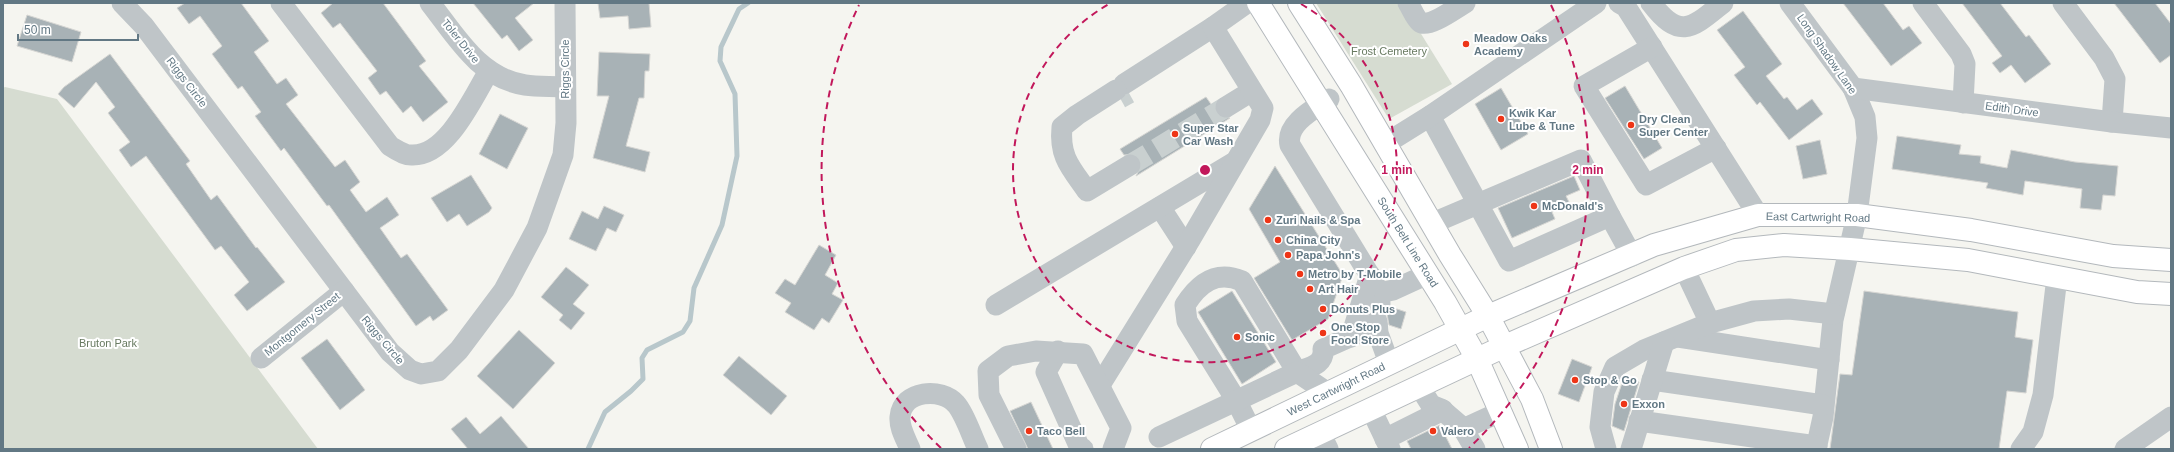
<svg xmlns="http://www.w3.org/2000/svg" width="2174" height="452" font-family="Helvetica,sans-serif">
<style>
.green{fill:#d6dcd1}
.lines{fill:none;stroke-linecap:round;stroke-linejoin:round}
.stream{stroke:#b8c7cb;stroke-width:5}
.building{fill:#a8b2b6;stroke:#d6d6d3}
.minor-tunnel{stroke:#c9d0d0;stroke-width:21;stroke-dasharray:21 10;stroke-linecap:butt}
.major-casing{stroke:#b3b8bc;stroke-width:24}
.minor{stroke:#bfc5c8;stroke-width:21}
.major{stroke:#fff;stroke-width:22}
.ring{fill:none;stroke:#c2185b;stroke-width:2;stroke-dasharray:7 5}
.poi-dot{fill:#ee3517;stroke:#fff;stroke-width:1.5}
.labels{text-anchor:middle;stroke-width:4;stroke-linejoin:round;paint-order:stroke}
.poi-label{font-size:11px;font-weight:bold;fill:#627884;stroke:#fff;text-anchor:start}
.street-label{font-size:11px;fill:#627884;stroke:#fff}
.park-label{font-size:11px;fill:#687a61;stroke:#fff}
.centre{fill:#c2185b;stroke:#fff;stroke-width:2}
.ring-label{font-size:12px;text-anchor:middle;font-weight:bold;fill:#c2185b;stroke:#fff;stroke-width:4;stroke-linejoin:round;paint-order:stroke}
</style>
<rect width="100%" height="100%" fill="#f5f5f0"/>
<!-- green -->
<g class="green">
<polygon points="1316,3 1402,3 1452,84 1389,119"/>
<polygon points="5,87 57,99 318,449 3,449 3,88"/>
</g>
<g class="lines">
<!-- stream -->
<polyline class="stream" points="588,449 605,412 631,391 643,379 642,358 647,350 683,332 690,321 694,288 722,225 737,156 735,94 720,61 721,47 739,9 748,3"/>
</g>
<!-- building -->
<g class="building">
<polygon points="185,3 241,3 269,41 254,52 277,84 286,78 298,95 286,104 335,167 345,160 360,182 350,190 366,212 387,197 399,215 380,228 401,258 407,254 448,310 433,321 430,316 416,326 329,205 327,206 284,148 281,151 255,116 261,112 242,86 238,89 212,54 222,46 200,16 189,24 177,8"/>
<polygon points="333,3 383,3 426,61 419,66 448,102 423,122 411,106 403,113 386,91 380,95 368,78 377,71 340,23 333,28 321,13"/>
<polygon points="473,3 534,3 515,18 533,40 519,51 507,35 502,39"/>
<polygon points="598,3 649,3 651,27 629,29 628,16 600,18"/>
<polygon points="1843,3 1883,3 1903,30 1909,26 1922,43 1891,66"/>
<polygon points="1962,3 2000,3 2026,37 2029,35 2051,64 2025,83 2011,65 2000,73 1992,63 2002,56"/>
<polygon points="2114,3 2155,3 2171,24 2171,55 2160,63"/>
<polygon points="1743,11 1782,64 1766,76 1784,99 1787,97 1797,110 1812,99 1823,114 1789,140 1760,102 1757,105 1734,75 1745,67 1717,30"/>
<polygon points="27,15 81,32 72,62 17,46"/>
<polygon points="599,52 650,54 649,71 645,71 644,98 639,98 626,146 650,152 645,172 593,158 609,96 597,96"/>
<polygon points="110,54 190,161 186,164 211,200 217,195 256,248 257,247 285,282 247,311 234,295 249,282 221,246 215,250 146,156 131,167 119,150 130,142 108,113 115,107 96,82 74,108 58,94 64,87"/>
<polygon points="1625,86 1662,148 1644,159 1605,98"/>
<polygon points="1501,88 1528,134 1501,150 1475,104"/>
<polygon points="1206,97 1220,117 1230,118 1136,176 1142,165 1140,159 1135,154 1124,155 1120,149"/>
<polygon points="500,114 528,128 507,169 479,154"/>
<polygon points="1897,136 1961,145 1959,154 1981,156 1980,163 2007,168 2011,150 2075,162 2118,166 2115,196 2103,195 2101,210 2080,208 2082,189 2025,181 2023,195 1986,188 1988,183 1892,169"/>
<polygon points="1820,140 1827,174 1803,179 1796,146"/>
<polygon points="1275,166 1343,275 1328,319 1292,340 1254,278 1280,262 1249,209"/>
<polygon points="471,175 492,208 489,212 467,226 459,214 447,222 431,198"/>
<polygon points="1574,176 1580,190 1566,196 1570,204 1552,212 1555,219 1512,238 1498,208"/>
<polygon points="604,206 624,215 616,232 607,228 596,251 569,239 582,211 598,219"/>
<polygon points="819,245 836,255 825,275 838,283 832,294 843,300 829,323 822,318 814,330 785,312 791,303 775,293 785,279 795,285"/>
<polygon points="566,267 589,285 573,304 585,313 571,330 559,320 563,315 541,297"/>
<polygon points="1232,291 1276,362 1242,384 1198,312"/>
<polygon points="1864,291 2018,312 2015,337 2033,340 2026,393 2007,391 1999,449 1830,449 1840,374 1852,375"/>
<polygon points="1391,307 1406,312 1401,329 1389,325 1387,314"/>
<polygon points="519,330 555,363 513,409 477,376"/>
<polygon points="327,339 365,390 340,410 301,358"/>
<polygon points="739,356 787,396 771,415 723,375"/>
<polygon points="1572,359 1592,367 1579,402 1558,394"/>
<polygon points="1624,377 1639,382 1624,431 1612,426 1615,404"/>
<polygon points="1031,402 1053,449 1028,449 1010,411"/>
<polygon points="501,416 529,449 468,449 451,429 466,417 480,434"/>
<polygon points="1440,425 1452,449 1411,449 1407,441"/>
</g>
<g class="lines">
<!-- minor-tunnel -->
<g class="minor-tunnel">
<polyline points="1120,98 1129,93"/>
<polyline points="1130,165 1226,107"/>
</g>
<defs>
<g id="major">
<polyline points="1258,3 1445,302 1477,359 1517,449"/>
<polyline points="1299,3 1351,85 1450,255 1488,316 1532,399 1551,449"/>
<polyline points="1212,449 1488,316 1654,245 1758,215 1857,215 1971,230 2113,256 2171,260"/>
<polyline points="1286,449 1505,346 1684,268 1736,250 1784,245 1850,249 1968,260 2137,292 2171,294"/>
</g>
</defs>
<!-- major casing -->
<use href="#major" class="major-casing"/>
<!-- minor -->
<g class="minor">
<polyline points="122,3 144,26 390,352 410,370 421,374 438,371 459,350 504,290 537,228 563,155 566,123 565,3"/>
<path d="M281,3L390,146C397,150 405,156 413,155C448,155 473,97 489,71"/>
<path d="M430,3C456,36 479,78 525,85C538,87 552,86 565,87"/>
<path d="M1408,3C1412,9 1415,18 1420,22C1428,29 1456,8 1465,3"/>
<polyline points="1619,3 1626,7 1758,215"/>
<path d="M1651,3C1680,41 1692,28 1723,3"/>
<polyline points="1790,3 1853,88 1865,117 1867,138 1857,215 1833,320 1823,417 1816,449"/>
<polyline points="1923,3 1961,54 1965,64 1963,103"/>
<polyline points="2063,3 2104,58 2115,79 2112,122"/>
<polyline points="1652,47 1584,86 1646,185 1716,148"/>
<polyline points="1124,84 1213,27"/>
<polyline points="1853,88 2112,122 2171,128"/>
<path d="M1116,90L1077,115L1062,127C1059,157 1071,168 1087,191L1130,165"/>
<path d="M1329,99C1314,109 1285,124 1290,145L1372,279L1379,293L1380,304"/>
<polyline points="1226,107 1252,91"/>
<polyline points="1430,116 1509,261 1610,216 1581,160 1433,223"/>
<polyline points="1385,144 1430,116 1596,3"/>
<polyline points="1160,207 1186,247"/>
<polyline points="1610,216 1632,256"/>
<polyline points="1684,268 1710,323"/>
<polyline points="1379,293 1393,290 1428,274"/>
<polyline points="996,305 1233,163"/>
<polyline points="1377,321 1378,333 1389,363"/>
<polyline points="1351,337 1370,275"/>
<polyline points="1678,337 1829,360"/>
<polyline points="1058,351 1046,372 1079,446 1083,449"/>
<polyline points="261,358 344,291"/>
<polyline points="1652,380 1823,405"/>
<polyline points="1100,385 1190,240 1260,120 1263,108 1213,27 1247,3"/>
<polyline points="1419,386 1431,405 1441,409 1462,427 1475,449"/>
<polyline points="1371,409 1390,449"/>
<polyline points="1639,421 1817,446"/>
<polyline points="1463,429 1500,412"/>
<path d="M1251,430L1236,400L1187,321L1185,305C1199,283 1216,270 1242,281L1297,372C1309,367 1325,365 1323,349L1377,325"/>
<polyline points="1320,433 1328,449"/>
<polyline points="1159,437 1297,372 1328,393"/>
<polyline points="1385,439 1443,410"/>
<path d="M910,449C906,439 899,428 900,417C902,390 942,387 956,404C965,414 972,437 978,449"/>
<polyline points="1016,449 989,395 988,371 1008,356 1036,351 1083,354 1121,428 1113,449"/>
<polyline points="1606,449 1600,427 1604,392 1615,367 1644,350 1710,323 1754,311 1789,309 1834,314"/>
<polyline points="1631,449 1664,342"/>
<polyline points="2021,449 2033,432 2043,395 2057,277"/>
<polyline points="2125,449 2171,417"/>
</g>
<!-- major -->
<use href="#major" class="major"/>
</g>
<!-- distance rings -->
<g class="ring">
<path d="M1301 4A192 192 0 1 1 1109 4"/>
<path d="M941 448A383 383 0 0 1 859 5M1551 5A383 383 0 0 1 1469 448"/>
</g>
<!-- markers -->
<g class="poi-dot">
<circle cx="1466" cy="44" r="4"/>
<circle cx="1501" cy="119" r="4"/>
<circle cx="1631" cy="125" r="4"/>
<circle cx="1175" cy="134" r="4"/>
<circle cx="1534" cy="206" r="4"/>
<circle cx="1268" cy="220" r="4"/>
<circle cx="1278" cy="240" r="4"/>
<circle cx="1288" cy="255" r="4"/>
<circle cx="1300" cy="274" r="4"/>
<circle cx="1310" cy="289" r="4"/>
<circle cx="1323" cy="309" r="4"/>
<circle cx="1323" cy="333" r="4"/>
<circle cx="1237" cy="337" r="4"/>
<circle cx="1575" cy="380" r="4"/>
<circle cx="1624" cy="404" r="4"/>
<circle cx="1029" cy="431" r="4"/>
<circle cx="1433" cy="431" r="4"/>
</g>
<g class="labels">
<!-- poi labels -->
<g class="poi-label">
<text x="1474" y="42">Meadow Oaks<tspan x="1474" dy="13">Academy</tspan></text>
<text x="1509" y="117">Kwik Kar<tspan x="1509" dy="13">Lube &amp; Tune</tspan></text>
<text x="1639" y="123">Dry Clean<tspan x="1639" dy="13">Super Center</tspan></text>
<text x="1183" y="132">Super Star<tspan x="1183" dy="13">Car Wash</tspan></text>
<text x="1542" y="210">McDonald's</text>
<text x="1276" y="224">Zuri Nails &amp; Spa</text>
<text x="1286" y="244">China City</text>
<text x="1296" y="259">Papa John's</text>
<text x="1308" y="278">Metro by T-Mobile</text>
<text x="1318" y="293">Art Hair</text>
<text x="1331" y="313">Donuts Plus</text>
<text x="1331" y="331">One Stop<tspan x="1331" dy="13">Food Store</tspan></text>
<text x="1245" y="341">Sonic</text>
<text x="1583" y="384">Stop &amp; Go</text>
<text x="1632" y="408">Exxon</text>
<text x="1037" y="435">Taco Bell</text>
<text x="1441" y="435">Valero</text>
</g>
<!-- street labels -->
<g class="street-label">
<text transform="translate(461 41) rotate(51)" y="4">Toler Drive</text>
<text transform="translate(1827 54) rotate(55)" y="4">Long Shadow Lane</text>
<text transform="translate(565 69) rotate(-90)" y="4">Riggs Circle</text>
<text transform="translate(187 82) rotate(53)" y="4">Riggs Circle</text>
<text transform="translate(2012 109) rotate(8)" y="4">Edith Drive</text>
<text transform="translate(1818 217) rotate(1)" y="4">East Cartwright Road</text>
<text transform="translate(1408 242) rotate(58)" y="4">South Belt Line Road</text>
<text transform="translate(302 324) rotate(-39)" y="4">Montgomery Street</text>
<text transform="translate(383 340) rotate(50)" y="4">Riggs Circle</text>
<text transform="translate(1336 389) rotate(-26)" y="4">West Cartwright Road</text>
</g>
<!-- park labels -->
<g class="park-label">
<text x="1389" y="55">Frost Cemetery</text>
<text x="108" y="347">Bruton Park</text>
</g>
</g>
<circle cx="1205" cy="170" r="6" class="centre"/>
<g class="ring-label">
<text x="1397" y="174">1 min</text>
<text x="1588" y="174">2 min</text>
</g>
<!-- border -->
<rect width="2174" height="452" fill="none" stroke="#627884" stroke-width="8"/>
<!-- scale -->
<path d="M18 34v6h120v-6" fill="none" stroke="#627884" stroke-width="2"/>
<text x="24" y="34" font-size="12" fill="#627884" stroke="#ffffff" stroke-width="3" paint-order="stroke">50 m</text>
</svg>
